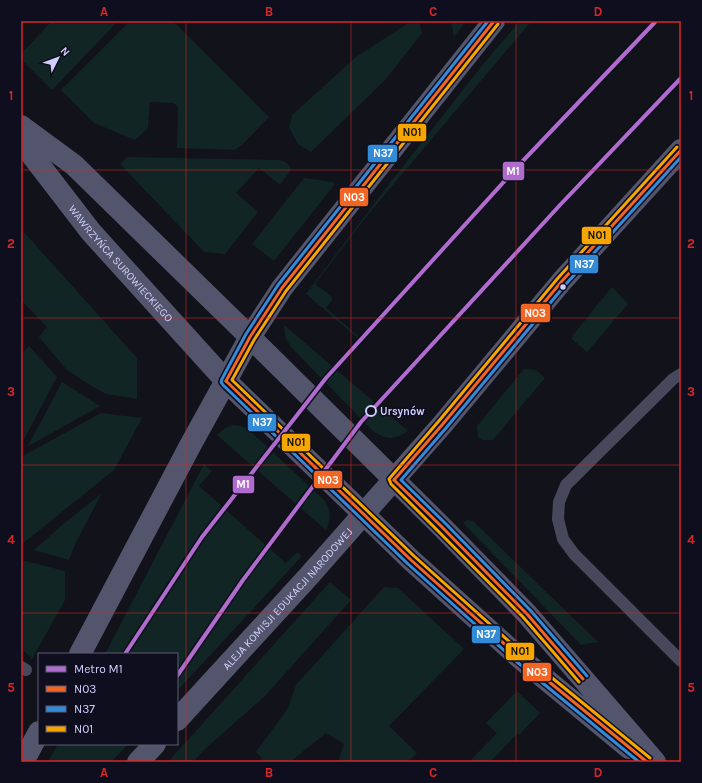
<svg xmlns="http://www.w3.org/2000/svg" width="702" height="783" font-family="Karla,sans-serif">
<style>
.green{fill:#112524}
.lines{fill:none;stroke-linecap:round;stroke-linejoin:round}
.lane{stroke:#47485b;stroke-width:12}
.secondary{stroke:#53556d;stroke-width:22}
.bus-1-casing{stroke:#0f0e1f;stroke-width:6}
.bus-2-casing{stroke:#0f0e1f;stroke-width:6}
.bus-3-casing{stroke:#0f0e1f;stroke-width:6}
.bus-1{stroke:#f26522;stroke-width:3}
.bus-2{stroke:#338bd7;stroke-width:3}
.bus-3{stroke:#f7a600;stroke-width:3}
.metro-1-casing{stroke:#0f0e1f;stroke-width:7}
.metro-1{stroke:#b06ccc;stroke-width:4}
.grid{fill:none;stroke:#d62828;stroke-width:1;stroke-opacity:0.55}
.bus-dot{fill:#cfcefc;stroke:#0f0e1f;stroke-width:1.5}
.stop-dot{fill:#0f0e1f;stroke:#cfcefc;stroke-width:2}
.labels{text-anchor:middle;stroke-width:3;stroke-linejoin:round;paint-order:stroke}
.street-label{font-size:11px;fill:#cfcefc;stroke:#0f0e1f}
.stop-label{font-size:11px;font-weight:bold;fill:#cfcefc;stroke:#0f0e1f;text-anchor:start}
.line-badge{stroke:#0f0e1f;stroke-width:1.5}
.badge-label{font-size:11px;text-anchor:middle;font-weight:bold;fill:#fff}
.pale-badge-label{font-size:11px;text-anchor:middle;font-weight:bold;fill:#111}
.neatline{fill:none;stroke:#d62828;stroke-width:1.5}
.grid-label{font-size:13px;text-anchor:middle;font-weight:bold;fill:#d62828}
</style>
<rect width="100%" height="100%" fill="#12121b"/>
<!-- green -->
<g class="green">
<polygon points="52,21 118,21 52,90 21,59 21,54"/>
<polygon points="130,21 173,21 269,117 241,146 234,150 177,148 178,107 174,103 150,102 148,128 135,140 94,123 61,90"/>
<polygon points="419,21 422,33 385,80 311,152 298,144 289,127 292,115 356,57 410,22"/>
<polygon points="451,21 466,21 454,37"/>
<polygon points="520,21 532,21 517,38 366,217 315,284 331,296 332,300 326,308 358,336 358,338 306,294 386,188 484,63"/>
<path d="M127,157L279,160C285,161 289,163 291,170L280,185L259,168L236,193L258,212L225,254L204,252L120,164Z"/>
<polygon points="304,178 333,182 335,184 274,261 252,244"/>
<polygon points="21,229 137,358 137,399 106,394 90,385 67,370 39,337 47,327 21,300"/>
<polygon points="612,287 628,304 587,352 572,339 573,335"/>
<path d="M284,325L408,431C393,440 389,440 374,432L290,346L285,336Z"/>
<polygon points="29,346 57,377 21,445 21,354"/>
<polygon points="524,369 536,370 545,378 493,440 482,440 478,437 477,426"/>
<polygon points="62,382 100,406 27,447 41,422"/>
<polygon points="101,413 142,418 114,470 21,545 21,458 23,456"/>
<path d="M233,425L241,426L248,429L325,501C331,514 331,517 326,530L217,435L225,428Z"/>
<polygon points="204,464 212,471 199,486 286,563 297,552 302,556 177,691 177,654 105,654"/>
<polygon points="102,493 76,542 69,560 34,550 61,526"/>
<polygon points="467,520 473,521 598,642 581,645 463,523"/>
<polygon points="26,561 65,571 65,600 32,659 21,648 21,562"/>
<polygon points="330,582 351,600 265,696 205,749 193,762 168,762"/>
<polygon points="384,587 398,588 464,649 389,726 417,753 408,762 338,762 344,744 326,733 290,762 259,762 262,758 256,752 288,708 296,685"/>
<polygon points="518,692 540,713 519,735 518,733 490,762 469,762 497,733 486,723 514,694"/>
<polygon points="58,744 128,744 111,762 48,762"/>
</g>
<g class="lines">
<!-- lane -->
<g class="lane">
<polyline points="681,374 673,379 566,485 559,502 558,519 563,539 574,554 681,661"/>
<polyline points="21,667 26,670"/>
</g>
<!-- secondary -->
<g class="secondary">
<polyline points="21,126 74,165 250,337 442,527 527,614 655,762"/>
<path id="s1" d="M21,141L91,232L226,381L411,560L520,658L629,748"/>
<polyline points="80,654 191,444 250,337 282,288 494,21"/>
<path id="s2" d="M177,720L308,577L442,425L562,281L681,150"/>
<polyline points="23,762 39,732"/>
<polyline points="138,762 155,744"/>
</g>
<defs>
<g id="bus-1">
<polyline points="226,381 411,560 520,658 647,762"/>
<polyline points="226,381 250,337 282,288 494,21"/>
<polyline points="394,480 442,425 562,281 681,150"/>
<polyline points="394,480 442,527 527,614 583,679"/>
</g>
<g id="bus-2">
<polyline points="488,21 278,285 246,334 222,379 221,382 223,385 408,564 517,662 639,762"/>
<polyline points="587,676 531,611 446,524 401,480 446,428 566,284 681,157"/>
</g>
<g id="bus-3">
<polyline points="498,24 286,291 254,340 232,380 414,556 523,654 650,758"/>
<polyline points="579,682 523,617 438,531 391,484 389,479 438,422 558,278 677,147"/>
</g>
</defs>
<!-- bus-1 casing -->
<use href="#bus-1" class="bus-1-casing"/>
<!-- bus-2 casing -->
<use href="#bus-2" class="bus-2-casing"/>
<!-- bus-3 casing -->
<use href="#bus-3" class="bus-3-casing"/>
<!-- bus-1 -->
<use href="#bus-1" class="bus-1"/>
<!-- bus-2 -->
<use href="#bus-2" class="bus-2"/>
<!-- bus-3 -->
<use href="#bus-3" class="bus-3"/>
<defs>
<g id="metro-1">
<polyline points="125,654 202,537 326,378 519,165 656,21"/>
<polyline points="177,676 243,580 361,422 560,205 681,78"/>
</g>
</defs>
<!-- metro-1 casing -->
<use href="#metro-1" class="metro-1-casing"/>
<!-- metro-1 -->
<use href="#metro-1" class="metro-1"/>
</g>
<!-- grid -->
<path class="grid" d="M186,21V762M351,21V762M516,21V762M21,170H681M21,318H681M21,465H681M21,613H681"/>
<!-- markers -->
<circle class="bus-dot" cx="563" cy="287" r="3.5"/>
<circle class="stop-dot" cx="371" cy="411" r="5"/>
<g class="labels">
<!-- street labels -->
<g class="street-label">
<text dy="4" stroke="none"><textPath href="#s1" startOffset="158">WAWRZYŃCA SUROWIECKIEGO</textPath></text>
<text dy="4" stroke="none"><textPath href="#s2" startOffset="164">ALEJA KOMISJI EDUKACJI NARODOWEJ</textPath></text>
</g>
<!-- stop labels -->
<g class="stop-label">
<text x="380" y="415">Ursynów</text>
</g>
</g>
<g class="line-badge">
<rect x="397" y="123" width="30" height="19" rx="4" fill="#f7a600"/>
<rect x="367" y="144" width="31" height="19" rx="4" fill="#338bd7"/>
<rect x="502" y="161" width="23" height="20" rx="4" fill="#b06ccc"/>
<rect x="339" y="187" width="30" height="20" rx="4" fill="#f26522"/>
<rect x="581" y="226" width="31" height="19" rx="4" fill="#f7a600"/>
<rect x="569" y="254" width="30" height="20" rx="4" fill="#338bd7"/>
<rect x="520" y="303" width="31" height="20" rx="4" fill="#f26522"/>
<rect x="247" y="413" width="30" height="19" rx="4" fill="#338bd7"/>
<rect x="281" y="433" width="30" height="19" rx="4" fill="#f7a600"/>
<rect x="313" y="470" width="30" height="19" rx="4" fill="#f26522"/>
<rect x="232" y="475" width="23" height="19" rx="4" fill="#b06ccc"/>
<rect x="471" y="625" width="30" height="19" rx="4" fill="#338bd7"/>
<rect x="505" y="642" width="30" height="19" rx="4" fill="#f7a600"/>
<rect x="522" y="662" width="30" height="20" rx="4" fill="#f26522"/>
</g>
<g class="badge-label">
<text x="383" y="157">N37</text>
<text x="513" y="175">M1</text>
<text x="354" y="201">N03</text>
<text x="584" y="268">N37</text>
<text x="535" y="317">N03</text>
<text x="262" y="426">N37</text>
<text x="328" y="484">N03</text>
<text x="243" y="488">M1</text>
<text x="486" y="638">N37</text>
<text x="537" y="676">N03</text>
</g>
<g class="pale-badge-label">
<text x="412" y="136">N01</text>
<text x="597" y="239">N01</text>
<text x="296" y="446">N01</text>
<text x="520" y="655">N01</text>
</g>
<!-- border -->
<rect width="702" height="783" fill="none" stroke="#0f0e1f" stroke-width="44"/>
<!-- legend -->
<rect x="38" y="653" width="140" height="92" fill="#0f0e1f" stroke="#5c5b77"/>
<rect x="46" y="666" width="20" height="6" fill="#b06ccc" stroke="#5c5b77"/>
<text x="74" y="673" font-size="12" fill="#cfcefc">Metro M1</text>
<rect x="46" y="686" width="20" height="6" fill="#f26522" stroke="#5c5b77"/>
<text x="74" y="693" font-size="12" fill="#cfcefc">N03</text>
<rect x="46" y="706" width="20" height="6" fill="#338bd7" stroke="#5c5b77"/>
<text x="74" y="713" font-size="12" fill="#cfcefc">N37</text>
<rect x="46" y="726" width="20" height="6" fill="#f7a600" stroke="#5c5b77"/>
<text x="74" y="733" font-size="12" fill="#cfcefc">N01</text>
<!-- north arrow -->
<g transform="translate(58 58) rotate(48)" stroke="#0f0e1f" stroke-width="3" paint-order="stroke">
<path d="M0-3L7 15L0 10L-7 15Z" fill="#cfcefc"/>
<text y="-6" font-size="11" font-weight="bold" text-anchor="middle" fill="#cfcefc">N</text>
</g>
<rect x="22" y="22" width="658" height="739" class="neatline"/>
<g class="grid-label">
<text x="104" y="16">A</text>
<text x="269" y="16">B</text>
<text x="433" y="16">C</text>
<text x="598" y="16">D</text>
<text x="11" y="100">1</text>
<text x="691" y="100">1</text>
<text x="11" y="248">2</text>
<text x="691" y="248">2</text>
<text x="11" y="396">3</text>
<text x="691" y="396">3</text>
<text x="11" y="544">4</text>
<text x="691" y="544">4</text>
<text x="11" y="692">5</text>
<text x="691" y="692">5</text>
<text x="104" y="777">A</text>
<text x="269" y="777">B</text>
<text x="433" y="777">C</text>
<text x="598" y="777">D</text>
</g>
</svg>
